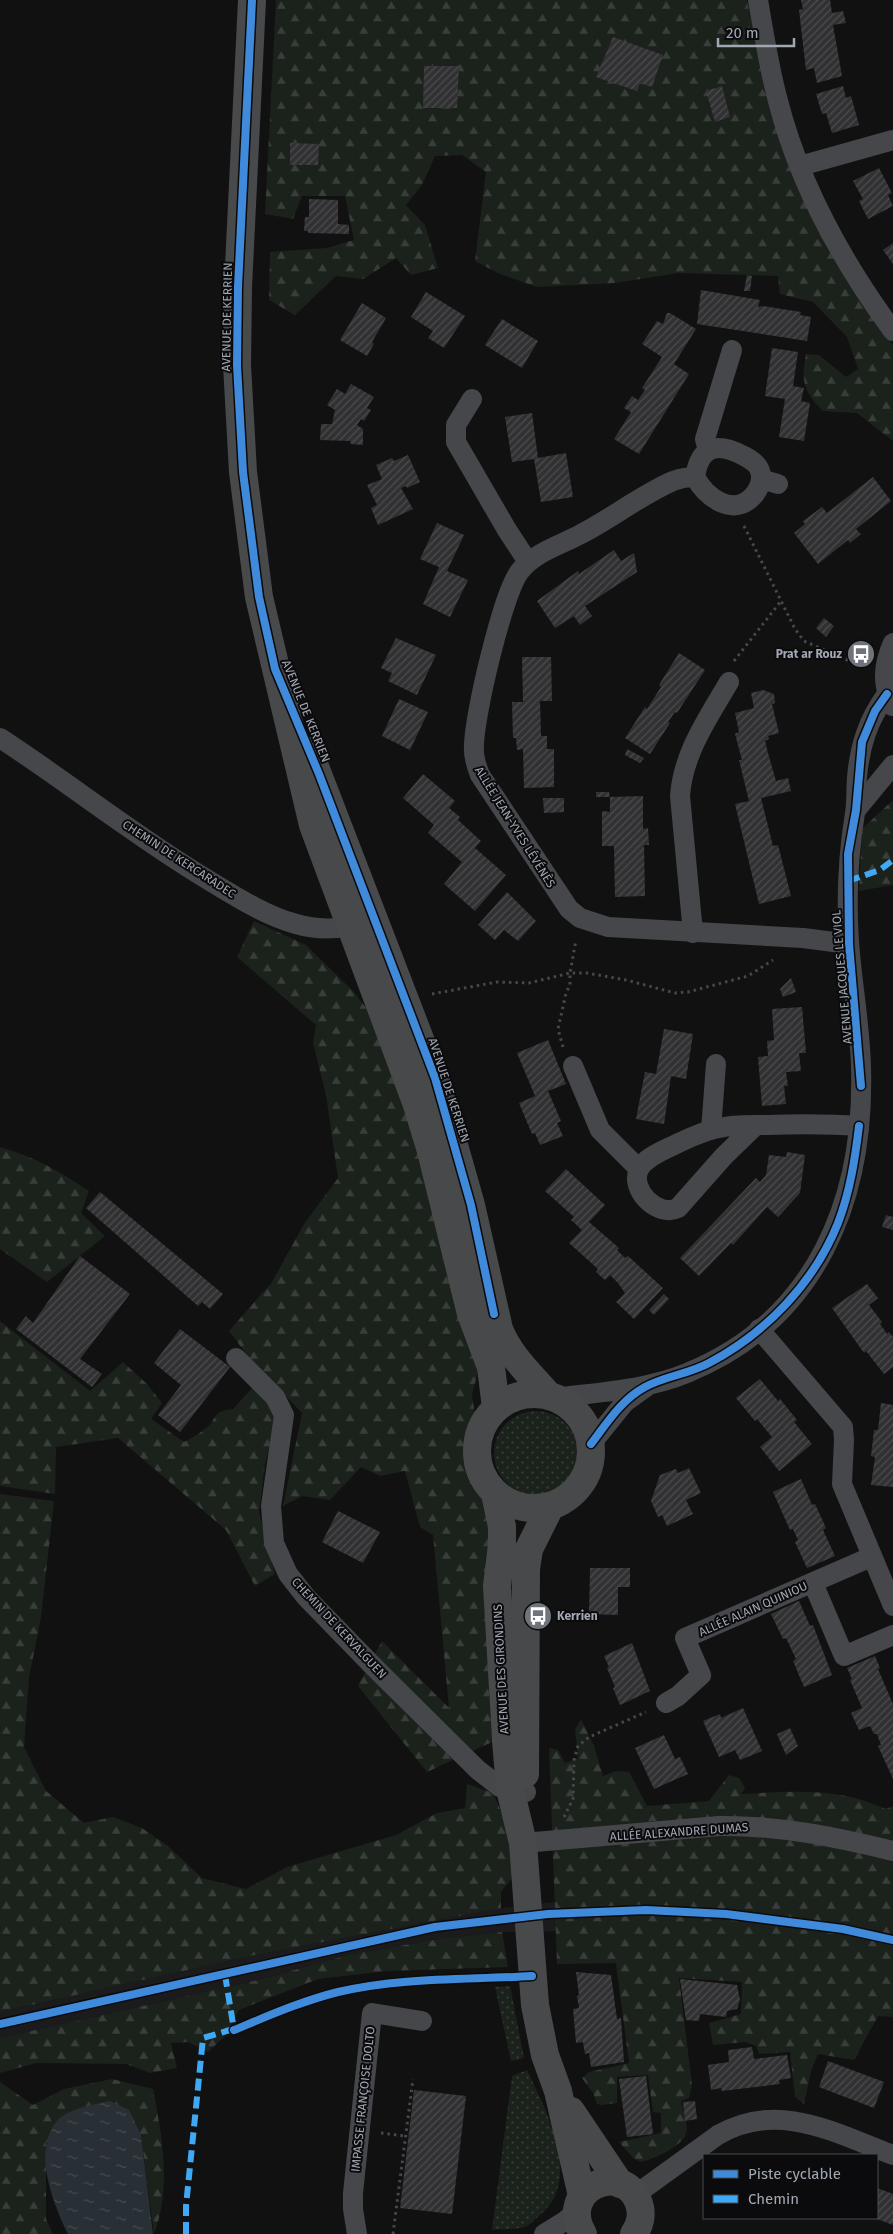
<svg xmlns="http://www.w3.org/2000/svg" width="893" height="2234" font-family="'Fira Sans',sans-serif">
<style>
.built{fill:#1b1b1d}
.grass{fill:url(#grass-dots)}
.forest{fill:url(#forest-firs)}
.water{fill:url(#water-ripples)}
.building{fill:url(#building-hatch)}
.lines{fill:none;stroke-linecap:round;stroke-linejoin:round}
.path{stroke:#47484b;stroke-width:3;stroke-dasharray:2.5 4;stroke-linecap:butt}
.minor{stroke:#45474a;stroke-width:20}
.primary{stroke:#48494b;stroke-width:28}
.quiet{stroke:#3fa9f5;stroke-width:6;stroke-dasharray:12 6;stroke-linecap:butt}
.cycleway-casing{stroke:#0b0b0d;stroke-width:11}
.cycleway{stroke:#408adc;stroke-width:8}
.labels{text-anchor:middle;stroke-width:4;stroke-linejoin:round;paint-order:stroke}
.street-label{font-size:12px;fill:#a2a8b2;stroke:#0b0b0d}
.poi-label{font-size:12px;font-weight:bold;fill:#a2a8b2;stroke:#0b0b0d;text-anchor:end}
</style>
<defs>
<pattern id="grass-dots" width="8" height="8" patternUnits="userSpaceOnUse" patternTransform="scale(1.25)"><rect width="8" height="8" fill="#1b211b"/><path d="M2 2h.1M6 6h.1" fill="none" stroke="#393e3a" stroke-width="1.8" stroke-linecap="round"/></pattern>
<pattern id="forest-firs" width="22" height="20" patternUnits="userSpaceOnUse" patternTransform="scale(1.25)"><rect width="22" height="20" fill="#1b211b"/><path d="M5 1l3.5 6h-7zM16 11l3.5 6h-7z" fill="#393e3a"/></pattern>
<pattern id="water-ripples" width="26" height="14" patternUnits="userSpaceOnUse" patternTransform="scale(1.25)"><rect width="26" height="14" fill="#293035"/><path d="M2 4q2-2 4 0t4 0M15 11q2-2 4 0t4 0" fill="none" stroke="#454b50"/></pattern>
<pattern id="building-hatch" width="6" height="6" patternUnits="userSpaceOnUse" patternTransform="scale(1.25)"><rect width="6" height="6" fill="#313133"/><path d="M-1 1l2-2M0 6l6-6M5 7l2-2" fill="none" stroke="#4c4c4e"/></pattern>
</defs>
<rect width="100%" height="100%" fill="#111"/>
<!-- built -->
<polygon class="built" points="564,1901 594,1931 502,1932 446,1938 352,1954 258,1980 0,2038 0,2012 250,1956 501,1908"/>
<!-- grass -->
<g class="grass">
<circle cx="536" cy="1453" r="42"/>
<polygon points="510,1986 524,2058 511,2061 495,1987"/>
<path d="M527,2070C546,2111 584,2180 539,2216C535,2219 531,2224 527,2226C517,2230 503,2229 492,2230L512,2076Z"/>
</g>
<!-- forest -->
<g class="forest">
<path d="M276,0H747L767,96L797,180L827,248L893,345V441L857,413L823,411C803,391 801,381 806,354L819,355L846,377L858,369L847,337L813,302L780,294L778,276L678,273L615,283L537,287L500,274L475,261L486,172L462,155L435,156L422,185L406,205L425,225L438,268L411,275L396,258L363,279L336,276L295,315L269,300L270,252L327,248L354,240L345,196H302L293,219L265,214Z"/>
<polygon points="893,800 893,885 859,891 862,829"/>
<path d="M254,921L306,945L353,991L374,1018L427,1167L480,1364L472,1395L476,1421L470,1448L488,1529L489,1695L492,1742L427,1772L358,1686L382,1641L449,1708L433,1535L420,1527L405,1471L380,1476L361,1467L330,1500L302,1496L283,1506L302,1413L284,1394L265,1464L259,1513L275,1574L255,1586L226,1530L118,1438L56,1447L55,1494L0,1486V1321L90,1391L123,1362L147,1384L162,1403L151,1419L184,1442C191,1438 199,1434 205,1429C218,1420 210,1411 233,1409L263,1376L229,1331L272,1282L304,1224L338,1178L326,1095L313,1043L316,1025L237,957Z"/>
<path d="M0,1147C35,1157 59,1171 89,1191L81,1213L105,1236L47,1282L0,1249Z"/>
<polygon points="0,1494 54,1501 41,1617 29,1678 24,1747 46,1791 84,1823 113,1817 142,1828 168,1846 202,1878 246,1889 287,1867 396,1835 437,1813 465,1808 467,1784 493,1793 512,1837 512,1878 501,1892 501,1908 250,1956 0,2012"/>
<path d="M581,1719L594,1746L603,1776L616,1771L629,1772L647,1806L709,1801L729,1775L739,1778L745,1788L741,1794C792,1791 839,1787 886,1809L893,1806V2017L878,2016L854,2060L818,2054L811,2071L804,2104L795,2097L790,2052L759,2054L756,2046L745,2042L713,2045L709,2023L741,2014L742,1982L679,1978L692,2085L689,2098L681,2101C683,2110 686,2120 687,2129C687,2145 654,2159 641,2162L633,2158L619,2142L661,2133V2113L653,2112L648,2075L617,2077V2103L601,2105L597,2104L593,2093L582,2078L589,2072L629,2063L616,1963L557,1964L549,1748L558,1750L565,1763L578,1758L575,1730Z"/>
<polygon points="502,1932 508,1967 387,1971 318,1979 239,2010 225,2036 208,2052 188,2042 171,2043 177,2068 150,2073 126,2064 36,2063 0,2073 0,2038 258,1980 352,1954 446,1938"/>
<path d="M112,2079L153,2089C162,2136 172,2188 154,2234L141,2135L46,2142V2219L53,2234H0V2082L33,2105L64,2089Z"/>
</g>
<!-- water -->
<path class="water" d="M110,2101L129,2110L141,2135L153,2234H68C53,2203 32,2151 57,2121C67,2109 95,2104 110,2101Z"/>
<!-- building -->
<g class="building">
<polygon points="801,0 830,0 832,13 843,11 846,23 833,25 842,76 817,83 814,68 806,70 799,10 803,9"/>
<polygon points="613,37 663,55 652,87 640,83 637,91 596,77"/>
<polygon points="424,66 459,66 457,108 423,108"/>
<polygon points="722,86 730,117 715,122 706,91"/>
<polygon points="843,86 846,98 851,96 859,125 832,133 826,113 822,114 816,94"/>
<polygon points="290,143 319,144 318,165 290,165"/>
<polygon points="879,168 892,193 888,195 893,206 868,219 859,201 863,199 853,181"/>
<polygon points="309,199 338,200 338,224 349,225 349,234 308,233 308,231 304,231 305,217 309,217"/>
<polygon points="893,243 893,264 883,250"/>
<polygon points="747,275 752,276 750,291 744,291"/>
<polygon points="701,290 760,300 758,307 763,306 801,312 800,315 811,317 807,341 697,324"/>
<polygon points="426,292 465,316 444,348 428,338 433,331 411,317"/>
<polygon points="362,303 386,318 372,342 374,344 367,356 340,340"/>
<polygon points="667,313 670,313 696,329 674,364 689,374 639,454 614,439 631,412 624,408 632,396 638,400 645,390 642,388 662,357 642,344 657,321 663,324"/>
<polygon points="502,319 538,341 522,368 485,345"/>
<polygon points="772,348 798,352 793,386 804,388 801,401 810,403 804,441 779,437 785,399 765,396"/>
<polygon points="351,384 374,397 367,408 371,410 364,421 361,419 357,425 363,429 363,445 351,444 350,441 320,440 321,424 332,424 335,410 327,405 337,389 345,394"/>
<polygon points="532,413 538,458 566,453 573,497 541,502 534,459 512,462 505,417"/>
<polygon points="408,455 420,482 407,488 406,486 401,488 413,509 378,525 371,508 377,505 367,485 382,479 376,465 392,458 394,461"/>
<polygon points="873,477 891,501 856,529 861,534 850,543 848,540 818,564 794,533 805,524 803,521 822,507 827,513"/>
<polygon points="437,523 464,535 447,571 468,580 450,617 423,604 439,567 420,559"/>
<polygon points="614,550 621,561 634,553 637,572 585,606 592,616 580,625 574,616 555,628 537,601 578,571 579,574"/>
<polygon points="824,618 834,626 826,637 816,628"/>
<polygon points="396,638 436,655 417,695 388,681 392,673 381,668"/>
<polygon points="679,653 705,670 677,713 675,712 668,722 670,723 650,754 625,738 645,707 647,709 661,687 659,685"/>
<polygon points="522,657 551,657 552,701 540,701 541,736 547,736 547,749 554,749 554,787 524,788 523,749 517,750 516,738 513,738 512,702 523,702"/>
<polygon points="763,690 774,694 775,703 772,704 779,733 768,736 769,739 765,741 768,753 776,781 788,778 791,791 761,798 773,846 778,845 791,896 759,904 735,804 749,801 739,760 742,760 735,734 739,732 735,713 754,708 751,693"/>
<polygon points="399,699 428,712 410,750 382,736"/>
<polygon points="627,749 644,758 640,763 625,755"/>
<polygon points="423,774 455,801 449,808 460,817 458,820 481,841 475,848 506,875 475,911 444,884 462,862 428,833 434,825 403,798"/>
<polygon points="596,792 609,792 610,797 596,797"/>
<polygon points="643,796 643,829 648,828 649,845 644,845 645,896 615,897 614,846 602,846 602,811 610,812 610,797"/>
<polygon points="543,798 564,798 564,812 544,813"/>
<polygon points="507,892 536,921 518,941 504,930 495,940 478,925"/>
<polygon points="791,978 796,992 783,997 780,989"/>
<polygon points="802,1007 806,1053 799,1053 801,1071 786,1072 788,1086 784,1086 786,1104 762,1106 758,1057 768,1056 767,1041 774,1040 772,1009"/>
<polygon points="664,1029 693,1034 686,1079 671,1076 664,1124 636,1119 645,1072 656,1074"/>
<polygon points="548,1040 566,1084 548,1091 561,1121 557,1123 563,1136 540,1145 535,1133 532,1134 519,1103 535,1096 517,1053"/>
<polygon points="787,1152 805,1155 800,1193 778,1217 767,1207 733,1245 731,1243 699,1276 680,1258 756,1178 760,1182 766,1175 769,1155 786,1157"/>
<polygon points="566,1169 605,1205 589,1222 619,1248 617,1250 625,1258 628,1256 663,1288 634,1319 616,1302 625,1293 618,1283 610,1275 605,1280 596,1272 598,1269 569,1243 582,1230 571,1220 574,1217 545,1191"/>
<polygon points="100,1192 223,1294 210,1309 202,1302 198,1306 86,1208"/>
<polygon points="886,1215 893,1217 893,1230 882,1227"/>
<polygon points="80,1256 130,1294 80,1359 102,1374 92,1387 16,1329 26,1316 33,1323"/>
<polygon points="867,1284 878,1298 869,1305 882,1322 880,1324 887,1334 889,1332 893,1337 893,1367 884,1374 866,1351 864,1353 832,1308"/>
<polygon points="664,1294 669,1299 654,1315 649,1310"/>
<polygon points="180,1329 230,1367 180,1432 158,1415 181,1385 154,1363"/>
<polygon points="760,1379 778,1401 780,1399 797,1420 794,1422 812,1444 779,1471 760,1447 772,1437 757,1419 755,1421 736,1398"/>
<polygon points="881,1403 893,1405 893,1487 871,1485 875,1457 871,1456 874,1430 878,1430"/>
<polygon points="689,1468 701,1493 686,1500 693,1514 667,1526 662,1515 658,1517 651,1501 660,1475 676,1469 678,1473"/>
<polygon points="801,1479 812,1505 815,1504 826,1528 823,1530 835,1556 807,1568 795,1542 798,1540 793,1529 790,1530 773,1492"/>
<polygon points="338,1511 380,1532 363,1563 322,1542"/>
<polygon points="590,1568 630,1568 630,1587 618,1587 618,1615 589,1614"/>
<polygon points="799,1601 810,1626 813,1625 832,1675 804,1687 793,1661 796,1659 786,1638 783,1639 771,1614"/>
<polygon points="632,1643 650,1691 620,1705 613,1688 615,1687 607,1668 609,1667 604,1656"/>
<polygon points="875,1656 880,1668 878,1669 893,1704 893,1779 878,1746 881,1745 877,1734 874,1734 870,1726 859,1730 851,1713 862,1708 850,1680 852,1679 847,1668"/>
<polygon points="743,1708 762,1751 740,1760 735,1750 719,1757 703,1721 720,1714 721,1718"/>
<polygon points="790,1728 798,1746 786,1755 777,1734"/>
<polygon points="664,1735 675,1759 680,1757 688,1774 654,1789 635,1748"/>
<polygon points="576,1972 611,1975 617,2019 621,2018 624,2062 591,2067 589,2053 585,2054 583,2042 576,2043 573,2009 579,2008 577,1996 579,1995"/>
<polygon points="680,1979 737,1985 740,2000 737,2009 727,2011 726,2017 700,2014 699,2021 686,2020"/>
<polygon points="752,2047 754,2059 787,2055 791,2078 779,2080 780,2084 722,2091 721,2088 711,2090 708,2065 729,2062 728,2050"/>
<polygon points="828,2061 884,2082 874,2108 819,2087"/>
<polygon points="646,2076 653,2134 627,2137 619,2079"/>
<polygon points="414,2090 466,2096 452,2214 400,2208"/>
<polygon points="695,2101 697,2119 685,2121 683,2102"/>
<polygon points="877,2188 893,2194 893,2225 877,2219"/>
</g>
<g class="lines">
<!-- path -->
<g class="path">
<polyline points="744,526 795,629 804,641 854,663 863,665"/>
<polyline points="734,661 781,601"/>
<polyline points="432,994 497,982 529,983 570,973 587,973 626,980 675,993 688,992 748,976 773,960"/>
<polyline points="563,1047 558,1029 566,993 570,985 570,973 576,940"/>
<polyline points="564,1817 573,1799 574,1760 578,1746 589,1737 646,1712"/>
<polyline points="381,2133 405,2136"/>
<polyline points="393,2234 413,2079"/>
</g>
<!-- minor -->
<g class="minor">
<path d="M758,0C764,34 769,68 778,101C799,183 843,263 893,331"/>
<polyline points="800,166 893,140"/>
<polyline points="472,399 456,425 456,442 507,530 528,562"/>
<polyline points="708,450 705,439 709,426 732,350"/>
<path d="M695,477C706,497 733,518 753,496C759,490 763,479 760,471C758,464 750,459 744,456C718,442 700,445 695,477C687,477 681,478 673,481C641,495 612,518 581,534C561,545 535,552 520,571C503,592 474,716 474,746C473,756 476,765 480,775L569,909L580,918L608,927L803,938L849,944"/>
<polyline points="761,479 778,484"/>
<path d="M892,706C882,684 883,665 893,643"/>
<path d="M0,738C69,783 134,835 205,878C233,895 264,915 296,924C320,931 341,929 364,923"/>
<polyline points="856,810 893,765"/>
<path d="M693,933L680,796C683,753 708,718 729,682"/>
<polyline points="573,1066 600,1130 639,1169"/>
<path d="M756,1125L724,1156L678,1208C658,1218 629,1190 639,1169C645,1158 660,1152 670,1147C685,1140 702,1131 719,1128C734,1124 753,1125 768,1125C799,1124 829,1124 859,1126"/>
<polyline points="711,1130 716,1064"/>
<polyline points="759,1329 843,1427 844,1440 842,1484 893,1606"/>
<polyline points="236,1358 275,1397 284,1415 271,1506 274,1543 288,1574 306,1597 374,1667 478,1770 500,1787 526,1792"/>
<path d="M555,1398C599,1392 646,1390 687,1373C817,1320 865,1199 861,1067C860,1025 852,984 849,942C846,898 848,856 855,813C857,801 856,789 857,777C860,745 868,720 887,694"/>
<polyline points="591,1444 625,1402 646,1387"/>
<polyline points="813,1583 844,1656 893,1635"/>
<polyline points="666,1703 678,1696 701,1675 685,1638 871,1557"/>
<path d="M523,1843L719,1826C778,1825 836,1837 893,1851"/>
<path d="M635,2195L718,2135C778,2100 835,2133 893,2155"/>
<polyline points="357,2234 353,2209 353,2193 372,2013 422,2021"/>
<polyline points="544,2234 565,2221 577,2210"/>
</g>
<!-- primary -->
<g class="primary">
<polyline points="252,0 238,287 237,365 243,472 259,597 313,825 416,1102 431,1151 471,1314 491,1367 496,1408"/>
<path d="M309,751L435,1078L471,1205L499,1329C509,1355 530,1374 548,1395"/>
<circle cx="534" cy="1451" r="57"/>
<polyline points="495,1494 502,1527 502,1545 497,1586 506,1740 510,1789 523,1843 535,2005 545,2055 558,2091 582,2196"/>
<polyline points="525,1774 526,1569 529,1549 550,1507"/>
<polyline points="571,2111 620,2184"/>
<path d="M583,2234C557,2190 621,2160 638,2201C643,2213 641,2223 634,2234"/>
</g>
<!-- quiet -->
<g class="quiet">
<polyline points="848,881 880,870 893,860"/>
<polyline points="225,1975 234,2030"/>
<polyline points="186,2234 186,2206 203,2038 237,2028"/>
</g>
<defs>
<g id="cycleway">
<polyline points="252,0 238,287 237,365 243,472 259,597 275,669 319,774 435,1078 471,1205 494,1314"/>
<polyline points="861,1086 849,944 848,854 856,810 862,742 875,711 887,694"/>
<path d="M591,1444C607,1423 621,1400 645,1387C665,1376 689,1374 709,1363C766,1333 814,1283 838,1223C850,1192 855,1159 859,1126"/>
<polyline points="0,2024 435,1927 548,1914 646,1910 726,1914 843,1929 893,1940"/>
<path d="M234,2030C268,2016 302,2001 338,1992C401,1977 468,1980 532,1976"/>
</g>
</defs>
<!-- cycleway casing -->
<use href="#cycleway" class="cycleway-casing"/>
<!-- cycleway -->
<use href="#cycleway" class="cycleway"/>
</g>
<!-- icons -->
<defs>
<symbol id="bus-disc" viewBox="-11 -11 22 22"><circle r="9.5" fill="#6f737a" stroke="#0b0b0d"/><path d="M-5-6H5V4H4V6H2V4H-2V6H-4V4H-5ZM-3.5-4V0h7V-4ZM-3.5 1.2v1.5H-2V1.2ZM2 1.2v1.5H3.5V1.2Z" fill="#fff"/></symbol>
</defs>
<g fill-rule="evenodd">
<use href="#bus-disc" x="845" y="638" width="32" height="32"/>
<use href="#bus-disc" x="522" y="1600" width="32" height="32"/>
</g>
<g class="labels">
<!-- street labels -->
<g class="street-label">
<text transform="translate(227 317) rotate(-89)" y="4">AVENUE DE KERRIEN</text>
<text transform="translate(306 711) rotate(68)" y="4">AVENUE DE KERRIEN</text>
<text transform="translate(515 827) rotate(58)" y="4">ALLÉE JEAN-YVES LÉVÉNÈS</text>
<text transform="translate(179 859) rotate(33)" y="4">CHEMIN DE KERCARADEC</text>
<text transform="translate(842 977) rotate(-95)" y="4">AVENUE JACQUES LE VIOL</text>
<text transform="translate(449 1090) rotate(72)" y="4">AVENUE DE KERRIEN</text>
<text transform="translate(753 1609) rotate(-24)" y="4">ALLÉE ALAIN QUINIOU</text>
<text transform="translate(339 1628) rotate(47)" y="4">CHEMIN DE KERVALGUEN</text>
<text transform="translate(501 1669) rotate(-93)" y="4">AVENUE DES GIRONDINS</text>
<text transform="translate(679 1832) rotate(-4)" y="4">ALLÉE ALEXANDRE DUMAS</text>
<text transform="translate(363 2099) rotate(-84)" y="4">IMPASSE FRANÇOISE DOLTO</text>
</g>
<!-- poi labels -->
<g class="poi-label">
<text x="842" y="658">Prat ar Rouz</text>
<text x="557" y="1620" text-anchor="start">Kerrien</text>
</g>
</g>
<!-- legend -->
<rect x="703" y="2154" width="175" height="65" fill="#0b0b0d" stroke="#474a4f"/>
<rect x="713" y="2170" width="25" height="8" fill="#408adc" stroke="#474a4f"/>
<text x="748" y="2179" font-size="15" fill="#a2a8b2">Piste cyclable</text>
<rect x="713" y="2195" width="25" height="8" fill="#3fa9f5" stroke="#474a4f"/>
<text x="748" y="2204" font-size="15" fill="#a2a8b2">Chemin</text>
<!-- scale -->
<path d="M718 38v8h76v-8" fill="none" stroke="#a2a8b2" stroke-width="2.5"/>
<text x="726" y="38" font-size="15" fill="#a2a8b2" stroke="#0b0b0d" stroke-width="4" paint-order="stroke">20 m</text>
</svg>
